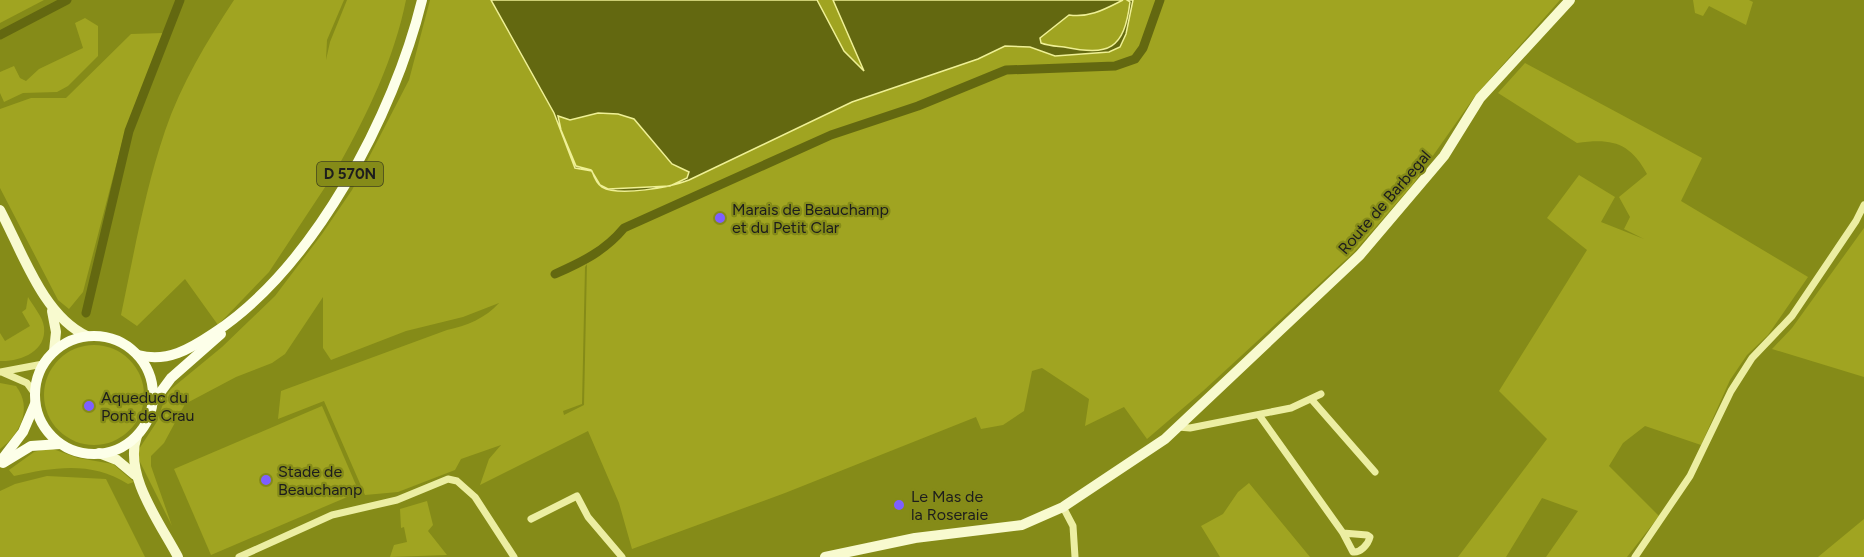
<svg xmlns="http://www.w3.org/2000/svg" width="1864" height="557" font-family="Figtree,sans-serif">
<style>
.green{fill:#a0a421;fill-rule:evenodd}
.water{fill:#636810;stroke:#eff095;stroke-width:1.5;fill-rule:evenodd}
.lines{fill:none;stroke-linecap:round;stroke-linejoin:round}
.canal{stroke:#636810;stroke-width:9}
.street{stroke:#eceea2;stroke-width:7}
.secondary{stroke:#f8facf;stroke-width:10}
.primary{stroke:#fdffe9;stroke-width:10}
.poi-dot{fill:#7e5fff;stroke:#858b18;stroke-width:2}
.labels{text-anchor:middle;stroke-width:4.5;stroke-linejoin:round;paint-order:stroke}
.shield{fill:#858b18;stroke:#3c3e1c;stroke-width:1.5}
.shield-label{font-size:15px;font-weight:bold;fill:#1d1d1d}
.street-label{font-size:16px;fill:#1d1d1d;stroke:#858b18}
.poi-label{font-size:16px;fill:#1d1d1d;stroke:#858b18;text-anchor:start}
</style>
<rect width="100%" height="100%" fill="#858b18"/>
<!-- green -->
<g class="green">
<polygon points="0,0 44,0 0,23"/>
<path d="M234,0H344L327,40L326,60L330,42L347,0H406C394,59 368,113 339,165H335L339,166L269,272L218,325L185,279L137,326L121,315C134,253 145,190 165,131C181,84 207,41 234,0Z"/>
<path d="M430,0H1560L1475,96L1413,184L1354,252L1203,391L1147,439L1124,407L1085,426L1089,399L1042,368L1032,371L1024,411L1003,425L981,429L976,417L785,493L632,549L619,503L588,431L480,485L489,459L501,445L461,459L455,470L398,492L365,495L324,401L278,419L281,391L447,330C466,326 486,318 499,303L463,317L406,331L331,360L323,348V297L285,354L272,363L236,377L185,404L164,443L151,456V466L172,526L139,460V449L156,423L166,396L171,389L222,347L275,296L322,234L352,190L409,80ZM587,264L584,405L564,415L563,411L582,404L585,267Z"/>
<polygon points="1693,0 1749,0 1753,2 1746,25 1709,6 1703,16 1695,13"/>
<polygon points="85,18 98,26 98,56 68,86 57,92 23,93 4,102 0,93 0,72 14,66 20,78 26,81 39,69 83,48 75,23"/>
<polygon points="163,33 124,135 83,292 69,309 58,300 0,188 0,109 31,98 66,98 131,34"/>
<path d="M1525,63L1702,158L1681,201L1808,277L1768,335L1747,355L1730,380L1701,445L1645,426L1623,443L1609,466L1659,516L1627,557H1546L1578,511L1542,498L1506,557H1458L1547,439L1499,391L1587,250L1547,218L1579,175L1615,197L1601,222L1644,239L1624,229L1630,217L1619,197L1647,174C1630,142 1611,138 1577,143L1498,93Z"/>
<polygon points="1864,228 1864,377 1772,349 1792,328"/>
<path d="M28,297C33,306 43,317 44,327C47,352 19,362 0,361V333L5,341L30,326L22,312L26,309Z"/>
<circle cx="94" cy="395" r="50"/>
<path d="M0,383L16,386C33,408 20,434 0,449Z"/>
<polygon points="322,406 359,492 211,555 174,469"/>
<path d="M45,449H53L78,458L113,464L134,482L128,484C92,461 54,467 14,476L9,470L34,452Z"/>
<polygon points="47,476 106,479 145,557 0,557 0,491 15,484"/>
<polygon points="1249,483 1310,557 1220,557 1201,526 1223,514 1238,492"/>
<polygon points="427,501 433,525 428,531 447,555 390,557 394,545 407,542 404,527 401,528 400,509"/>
<polygon points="1864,519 1864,557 1818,557"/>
</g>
<!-- water -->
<path class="water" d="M491,0H817L844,51L864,71L833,0H1123C1105,9 1090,18 1069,15L1040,38L1041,43C1049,46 1055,46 1064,47C1109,56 1124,50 1130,2L1127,0H1133L1126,34L1120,47L1109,52L1055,56L1030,47L1005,46L978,59L852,102L689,180C671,187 619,197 602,187C597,184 594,177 592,171L575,168L554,113ZM598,113L618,114L634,119L672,164L689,172L687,178L670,186L608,189L600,185L591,170L576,166L561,130L558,116L570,120Z"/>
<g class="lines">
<!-- canal -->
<g class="canal">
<polyline points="0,35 67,0"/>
<path d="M555,274C582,262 605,251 624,228L831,135L918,106L1006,70L1115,66L1135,59L1143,48L1160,0"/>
<polyline points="86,313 129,131 180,0"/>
</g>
<!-- street -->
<g class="street">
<polyline points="0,372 43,364"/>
<polyline points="4,373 27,383 35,394"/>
<polyline points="1312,400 1375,472"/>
<path d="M1259,415L1343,533L1353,552C1360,553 1368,545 1370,537L1367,535L1343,533"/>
<polyline points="1178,427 1190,428 1291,408 1321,394"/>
<polyline points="1063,507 1073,526 1075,557"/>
<polyline points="531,519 577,496 588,517 622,557"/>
<polyline points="239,557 332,515 397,500 448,479 457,481 475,497 514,557"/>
<polyline points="1635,557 1690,476 1731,391 1752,358 1792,316 1856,221 1864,205"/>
</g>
<!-- secondary -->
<g class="secondary">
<path d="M0,210C22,251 43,316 87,336"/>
<polyline points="52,311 56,332 54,351"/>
<path d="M137,436C123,474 160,523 178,557"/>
<polyline points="99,453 117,460 135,475"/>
<polyline points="825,557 915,538 1022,525 1063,507 1165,439 1360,255 1444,156 1480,98 1570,0"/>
</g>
<!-- primary -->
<g class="primary">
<circle cx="94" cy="395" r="59"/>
<path d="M138,355C167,363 190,349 214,333C314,267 394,115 422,0"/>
<polyline points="154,401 171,378 221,334"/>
<polyline points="0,462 23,432 35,404"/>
<polyline points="3,463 31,446 60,444"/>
</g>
</g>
<!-- markers -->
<g class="poi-dot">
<circle cx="720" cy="218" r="6"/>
<circle cx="89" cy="406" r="6"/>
<circle cx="266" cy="480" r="6"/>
<circle cx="899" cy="505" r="6"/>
</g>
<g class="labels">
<!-- shield labels -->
<rect class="shield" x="317" y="162" width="66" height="24" rx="4.5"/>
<g class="shield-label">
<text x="350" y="179">D 570N</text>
</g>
<!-- street labels -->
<g class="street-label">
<text transform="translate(1384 202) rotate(-49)" y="6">Route de Barbegal</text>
</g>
<!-- poi labels -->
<g class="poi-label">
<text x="732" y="215">Marais de Beauchamp<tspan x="732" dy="18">et du Petit Clar</tspan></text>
<text x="101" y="403">Aqueduc du<tspan x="101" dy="18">Pont de Crau</tspan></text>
<text x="278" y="477">Stade de<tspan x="278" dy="18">Beauchamp</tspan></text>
<text x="911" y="502">Le Mas de<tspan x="911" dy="18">la Roseraie</tspan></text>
</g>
</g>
</svg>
